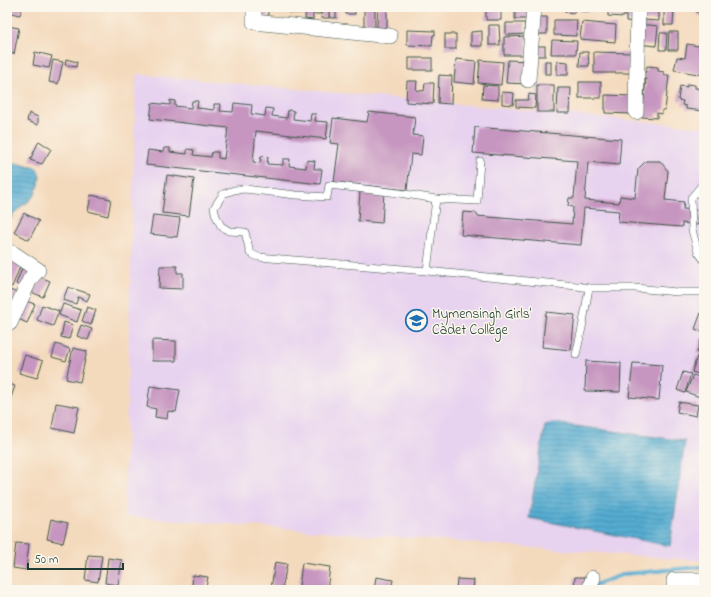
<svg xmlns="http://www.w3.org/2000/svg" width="711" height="597" font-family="'Indie Flower',sans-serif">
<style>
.built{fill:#e7d2ef}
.water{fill:url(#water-rules);stroke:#3a7482}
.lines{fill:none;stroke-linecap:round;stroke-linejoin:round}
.stream{stroke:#54acd1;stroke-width:4}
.building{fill:#c695c0}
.service-casing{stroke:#3f5549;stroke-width:8}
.minor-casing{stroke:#3f5549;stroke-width:16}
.service{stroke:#fff;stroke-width:7}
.minor{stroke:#fff;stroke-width:15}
.labels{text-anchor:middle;stroke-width:3;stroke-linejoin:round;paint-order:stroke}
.poi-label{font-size:14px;fill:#1f3d34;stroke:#fbf7ec;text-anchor:start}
</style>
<defs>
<pattern id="water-rules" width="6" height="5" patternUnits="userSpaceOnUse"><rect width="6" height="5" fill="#54acd1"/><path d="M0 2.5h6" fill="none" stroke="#458daa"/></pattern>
</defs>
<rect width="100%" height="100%" fill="#fbf7ec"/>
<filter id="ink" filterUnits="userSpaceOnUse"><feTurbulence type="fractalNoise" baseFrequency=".025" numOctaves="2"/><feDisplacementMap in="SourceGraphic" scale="8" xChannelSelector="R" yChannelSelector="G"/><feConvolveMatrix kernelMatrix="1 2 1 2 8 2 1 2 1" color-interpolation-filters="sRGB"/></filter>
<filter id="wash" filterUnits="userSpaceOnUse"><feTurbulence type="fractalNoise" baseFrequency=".012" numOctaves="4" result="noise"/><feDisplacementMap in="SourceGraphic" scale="16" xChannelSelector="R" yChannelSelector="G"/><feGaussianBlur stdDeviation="0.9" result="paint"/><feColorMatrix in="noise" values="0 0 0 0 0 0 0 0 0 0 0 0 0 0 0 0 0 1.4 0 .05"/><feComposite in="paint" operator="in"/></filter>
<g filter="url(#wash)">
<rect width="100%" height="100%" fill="#f4dabd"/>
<!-- built -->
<polygon class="built" points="136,74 704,127 704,561 124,516"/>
<!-- water -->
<g class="water">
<polygon points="7,161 37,168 40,176 39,185 34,196 28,202 22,206 13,215 7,225"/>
<polygon points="553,423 685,441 670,546 529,518 545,425"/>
</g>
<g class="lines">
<!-- stream -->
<polyline class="stream" points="595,585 624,574 700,567 704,566"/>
</g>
<g id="blocks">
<!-- building -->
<g class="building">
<polygon points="8,7 22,7 20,15 7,12"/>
<rect x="256" y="7" width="12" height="11"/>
<rect x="290" y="7" width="13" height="6"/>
<polygon points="306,7 313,8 313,7 320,7 320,14 313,14 313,20 305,19"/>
<polygon points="322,7 329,7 329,18 321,18"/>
<rect x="346" y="7" width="9" height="7"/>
<rect x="364" y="7" width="11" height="25"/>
<polygon points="378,7 387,7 387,28 377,27"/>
<rect x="486" y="7" width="15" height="13"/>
<rect x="515" y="7" width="13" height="12"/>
<polygon points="566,7 575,7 574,13 565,12"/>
<rect x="581" y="7" width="18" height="4"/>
<polygon points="608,7 625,7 624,17 608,16"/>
<polygon points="626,7 638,7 637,22 626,21"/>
<polygon points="643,7 659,7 659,21 643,20"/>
<polygon points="696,7 704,7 704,16 699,16 700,12 696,12"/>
<polygon points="664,8 674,9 673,25 664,25"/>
<rect x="330" y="10" width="6" height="8"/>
<polygon points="537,17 547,17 547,34 536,34"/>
<polygon points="554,20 577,20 576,36 554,35"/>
<polygon points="582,22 616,25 615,42 580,39"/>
<polygon points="506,23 525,23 525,34 506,35"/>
<polygon points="640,24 658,26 656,46 638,44"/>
<polygon points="489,25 499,25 500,45 489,45"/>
<polygon points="7,26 19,28 14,54 7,52"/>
<polygon points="407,30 435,31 435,35 433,35 432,46 407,45"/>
<polygon points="482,31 482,46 471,46 471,32"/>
<polygon points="669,32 678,32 678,50 668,50"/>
<polygon points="660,33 667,33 666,50 659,50"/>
<rect x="445" y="34" width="11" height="15"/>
<polygon points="527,36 527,55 504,55 504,37"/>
<polygon points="552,40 577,41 576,54 551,54"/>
<polygon points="687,44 704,47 704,75 674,70 677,57 685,58"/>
<rect x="537" y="46" width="8" height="10"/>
<polygon points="35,52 52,56 49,68 33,65"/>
<polygon points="580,52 588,52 589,66 579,66"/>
<polygon points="594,52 632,53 632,73 594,73"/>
<rect x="409" y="58" width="23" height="12"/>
<polygon points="66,59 77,62 76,67 65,65"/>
<polygon points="456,59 476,61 474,84 454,82"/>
<polygon points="53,60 63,62 58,84 49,82"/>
<polygon points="480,60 503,62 501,85 478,83"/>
<polygon points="508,60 529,61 527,84 506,83"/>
<rect x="545" y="61" width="6" height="13"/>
<polygon points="557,61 568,62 568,75 557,75"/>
<polygon points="647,66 658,67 658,71 664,72 664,75 669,75 665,110 662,110 662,114 657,113 657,118 642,117 646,79 643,79 644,72 646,72"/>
<polygon points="439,75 452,76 451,104 438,103"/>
<polygon points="407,81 417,81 416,90 424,91 425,83 434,83 433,104 406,102"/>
<rect x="579" y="82" width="22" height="16"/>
<polygon points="687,84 695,85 695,88 704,89 704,111 686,109 686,106 682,105 683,101 678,100 680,86 687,87"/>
<polygon points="483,85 498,86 498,100 482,99"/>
<rect x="537" y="85" width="17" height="27"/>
<polygon points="558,88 571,88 570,113 557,113"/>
<polygon points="502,92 514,93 513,105 502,104"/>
<polygon points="529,94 536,95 535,108 516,107 516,100 528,100"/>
<polygon points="605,95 632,96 632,114 605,113"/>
<polygon points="170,100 175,101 175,106 191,108 192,101 198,101 197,108 214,110 214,104 221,104 220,111 233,112 234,103 252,105 251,114 265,116 266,108 273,109 272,116 287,118 288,110 294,111 293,119 310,121 311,114 316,114 315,121 328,122 326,139 256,131 253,162 260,163 261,156 268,157 267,164 283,165 283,159 290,159 289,166 306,168 307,160 315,161 314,169 322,169 320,184 146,165 148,150 163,152 164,148 170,148 170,152 187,154 187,149 194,150 193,155 211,157 212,152 218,152 218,158 224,159 228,128 150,119 152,103 170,105"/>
<polygon points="369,112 415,117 413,135 423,136 421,155 411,154 407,190 334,182 339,144 330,143 333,118 367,122"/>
<polygon points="29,113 38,117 38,125 27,121"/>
<polygon points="475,127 621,139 619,165 588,162 585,200 619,203 620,196 635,198 638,169 646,161 660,161 668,171 665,200 684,202 683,209 699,210 698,225 682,223 682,227 618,222 619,211 584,208 581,245 461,235 463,212 477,213 477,216 572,224 573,207 568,206 569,198 574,198 577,161 473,153"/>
<polygon points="39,141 51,149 42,164 30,160"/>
<polygon points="167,175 194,179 189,216 162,213"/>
<polygon points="360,191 384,192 382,223 358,221"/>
<polygon points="91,195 111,199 108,216 88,211"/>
<polygon points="24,213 39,221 29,240 14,232"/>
<polygon points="153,215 180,218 177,237 150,234"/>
<polygon points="9,257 22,262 12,287 7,285 7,262"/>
<polygon points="23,266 32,270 25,288 16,284"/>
<polygon points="160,266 177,266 177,273 183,273 183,289 159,288"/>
<polygon points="38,276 50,281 43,297 31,292"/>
<polygon points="68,287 90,294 87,301 78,297 76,304 63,300"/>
<polygon points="10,290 17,293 12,305 7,303 7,298"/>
<polygon points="23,300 35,304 27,323 16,318"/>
<polygon points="63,304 81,310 77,322 59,315"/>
<polygon points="42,305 59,311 53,326 37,320"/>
<polygon points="87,307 96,310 91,325 82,321"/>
<polygon points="702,310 704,311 704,332 695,329"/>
<polygon points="546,312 575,315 571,350 542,347"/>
<polygon points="64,322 73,325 69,339 61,337"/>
<polygon points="81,325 92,329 88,340 77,336"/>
<polygon points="701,339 704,340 704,356 697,353"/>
<polygon points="152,340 176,341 176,361 152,361"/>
<polygon points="56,344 70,349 66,361 52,357"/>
<polygon points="73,348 87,351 80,382 66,379"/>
<polygon points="25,355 43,361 37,378 19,373"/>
<polygon points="697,356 704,358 704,376 692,372"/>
<polygon points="586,361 621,363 620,392 585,391"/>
<polygon points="633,363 662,365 659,400 629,397"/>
<polygon points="683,372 691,374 685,393 677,390"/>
<polygon points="693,375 704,379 704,386 700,397 686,392"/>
<polygon points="7,383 15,386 9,403 7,403"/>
<polygon points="150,386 180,390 176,412 168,411 167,419 155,417 156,409 147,407"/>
<polygon points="679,402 698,405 696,416 677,412"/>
<polygon points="56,403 79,407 74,433 52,428"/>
<polygon points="51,519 68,523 63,543 47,539"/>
<polygon points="16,543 29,544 26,570 13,568"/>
<polygon points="88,555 102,556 98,582 85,580"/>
<polygon points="108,558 122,560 118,585 105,583"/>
<polygon points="275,562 287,564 282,590 271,589"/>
<polygon points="302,563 330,567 327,590 299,587"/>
<polygon points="193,575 208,577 206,587 192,585"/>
<polygon points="376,577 393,580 391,590 374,590"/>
<polygon points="575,577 585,577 584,590 574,590"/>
<polygon points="457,579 474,580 473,590 456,590"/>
</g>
</g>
</g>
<g filter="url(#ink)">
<use href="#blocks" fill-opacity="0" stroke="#3f5549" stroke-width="1"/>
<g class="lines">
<defs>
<g id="service">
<polyline points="701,186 691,198 692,230 698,252 704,260"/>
<polyline points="436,199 427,271 577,286 589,288 582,328 576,355"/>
<polyline points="427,271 258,257 250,253 245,232 229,231 221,226 216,216 214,208 223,194 234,190 245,189 296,195 327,197 329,185 399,193 436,199 477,201 480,161"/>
<polyline points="589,288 635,288 677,292 704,292"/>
</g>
<g id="minor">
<polyline points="254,7 254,22 390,36"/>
<polyline points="528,80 534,7"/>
<polyline points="636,112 638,7"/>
<polyline points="7,251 14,254 38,270 30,279 10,323 7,321"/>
<polyline points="589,590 593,578"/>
<polyline points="674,590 674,580 704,580"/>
</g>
</defs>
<!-- service casing -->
<use href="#service" class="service-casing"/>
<!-- minor casing -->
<use href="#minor" class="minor-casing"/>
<!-- service -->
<use href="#service" class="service"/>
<!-- minor -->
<use href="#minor" class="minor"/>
</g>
</g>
<!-- icons -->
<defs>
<symbol id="university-ring" viewBox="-11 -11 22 22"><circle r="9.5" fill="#fbf7ec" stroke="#1f6fb2" stroke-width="1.5"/><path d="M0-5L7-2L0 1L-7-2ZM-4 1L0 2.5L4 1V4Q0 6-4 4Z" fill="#1f6fb2"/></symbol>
</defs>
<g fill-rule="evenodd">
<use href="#university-ring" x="404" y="308" width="25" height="25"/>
</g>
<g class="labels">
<!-- poi labels -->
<g class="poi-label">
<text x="432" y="318">Mymensingh Girls'<tspan x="432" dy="16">Cadet College</tspan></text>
</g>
</g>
<!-- margin -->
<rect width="711" height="597" fill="none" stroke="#fbf7ec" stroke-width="24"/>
<!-- scale -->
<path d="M28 563v6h95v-6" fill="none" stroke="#1f3d34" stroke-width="2"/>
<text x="34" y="563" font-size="12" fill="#1f3d34" stroke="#fbf7ec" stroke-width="3" paint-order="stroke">50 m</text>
</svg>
